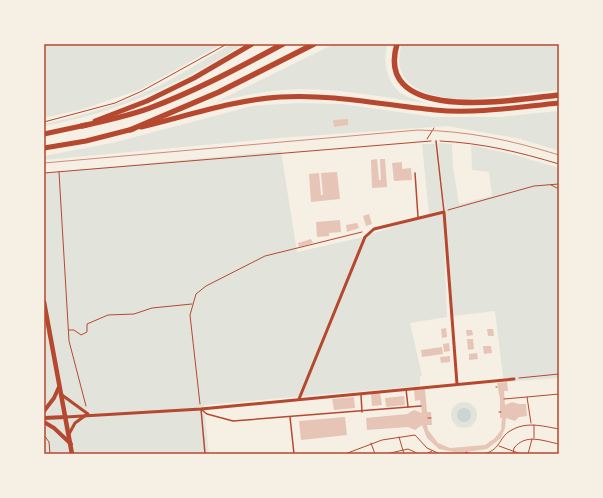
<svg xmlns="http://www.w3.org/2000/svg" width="603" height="498" font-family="Inter,sans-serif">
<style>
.green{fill:#e2e4dc}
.water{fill:#c9d6d2}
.building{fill:#e6c5b7}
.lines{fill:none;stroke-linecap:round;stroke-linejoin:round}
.path{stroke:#b5482f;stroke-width:1}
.service{stroke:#b5482f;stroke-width:1.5}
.minor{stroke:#b5482f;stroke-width:3}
.tertiary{stroke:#b5482f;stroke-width:4}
.secondary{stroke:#b5482f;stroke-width:4.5}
.primary{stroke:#b5482f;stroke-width:5}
.motorway{stroke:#b5482f;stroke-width:5.5}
.tram{stroke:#cf8b77;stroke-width:1}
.neatline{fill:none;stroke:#b5482f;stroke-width:1.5}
</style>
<rect width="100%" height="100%" fill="#f6efe4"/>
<!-- green -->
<g class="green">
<polygon points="44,44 222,44 139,90 83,109 44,118"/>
<path d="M231,44H244C180,84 119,112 44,126V124C82,116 119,105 154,88C181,75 205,59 231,44Z"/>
<path d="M334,44H388C382,61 387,86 404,95C411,99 419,100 426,103C385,98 345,89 304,89C274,89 245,95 216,102Z"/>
<path d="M402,44H559V90C537,92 514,95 492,97C482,98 471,100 461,99C428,98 388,85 402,44Z"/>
<polygon points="299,103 341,104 434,117 499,117 559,111 559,151 521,139 447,126 279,138 44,160 44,156 112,143 252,106"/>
<polygon points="438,143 452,144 453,167 459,204 492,196 489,172 472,170 471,145 515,155 559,168 559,378 506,382 503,377 495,311 453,316"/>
<polygon points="422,144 435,144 443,212 447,317 410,323 422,375 420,376 420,386 204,405 209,454 44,454 44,173 281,151 297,252 359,238 429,215"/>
<circle cx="464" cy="415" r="13"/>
</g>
<!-- water -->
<circle class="water" cx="464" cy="415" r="7"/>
<!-- building -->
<g class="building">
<polygon points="348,119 348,125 334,127 333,120"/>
<polygon points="377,159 379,180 381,180 380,159 385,159 387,187 372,188 371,160"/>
<polygon points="402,162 402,169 411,168 412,180 394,181 392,163"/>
<polygon points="337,172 340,199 311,202 309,174 319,173 321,195 323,195 321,173"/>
<polygon points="369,214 372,224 366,226 363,216"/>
<polygon points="340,220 341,232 329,233 329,236 317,237 316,222"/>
<polygon points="357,223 359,228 347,232 346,225"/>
<polygon points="311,239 313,243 299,247 298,243"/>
<polygon points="446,328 447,337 442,338 441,329"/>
<polygon points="487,329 493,329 494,336 488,336"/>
<polygon points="466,330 472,330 473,335 467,336"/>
<polygon points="467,339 473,339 474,349 468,350"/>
<polygon points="449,343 450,351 444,352 443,344"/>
<polygon points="483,346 491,346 492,353 484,354"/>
<polygon points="442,347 443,354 422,357 421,350"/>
<polygon points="477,353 478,359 469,360 469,354"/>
<polygon points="450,356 450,362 441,363 440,357"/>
<polygon points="507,382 508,391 504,391 505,405 512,402 519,404 526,404 527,416 519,417 515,421 506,418 505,428 501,438 487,449 459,453 439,449 427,438 422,425 415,430 408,427 367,430 366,418 407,414 414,410 422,413 420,400 415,401 414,390 425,389 427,412 431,412 432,425 427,425 428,430 438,443 450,448 485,445 495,438 501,430 502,418 500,418 500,399 497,383"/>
<polygon points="380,392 382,405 372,406 371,393"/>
<polygon points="404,396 405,405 386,407 385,398"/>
<polygon points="354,397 355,408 334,410 332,399"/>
<polygon points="345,417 347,435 301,440 299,421"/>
</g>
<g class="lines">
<!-- path -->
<g class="path">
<polyline points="44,122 115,103 142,91 227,44"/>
<polyline points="427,139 434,128"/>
<path d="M440,141C482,143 519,152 559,164"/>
<polyline points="59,172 69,341 86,406"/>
<polyline points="44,173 431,141"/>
<polyline points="551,185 559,189"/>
<polyline points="448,210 534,186 559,184"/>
<polyline points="69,330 74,330 81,335 87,332 87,324 108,315 134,314 152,308 192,304"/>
<polyline points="519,378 559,374"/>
<polyline points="496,387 497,387"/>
<polyline points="504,399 527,397"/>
<polyline points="200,404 190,315 196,294 206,286 265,256 362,232"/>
<polyline points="499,412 501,412"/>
<polyline points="428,418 431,418"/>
<polyline points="531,423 527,397 559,394"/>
<polyline points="44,435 49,442 50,454"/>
<polyline points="399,437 404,454"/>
<polyline points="534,438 534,425"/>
<polyline points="371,443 375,454"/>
<polyline points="499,446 521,454"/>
<polyline points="345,454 382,440 415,435 427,448 440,454"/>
<polyline points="386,454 408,449 419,454"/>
<polyline points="426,454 432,451"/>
<polyline points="464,454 466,452 470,454"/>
<path d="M482,454C500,452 499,437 510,431C526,421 542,426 559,429"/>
<path d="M513,454L514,448C526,433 543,441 559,444"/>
<polyline points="528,454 532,439"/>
</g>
<!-- service -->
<g class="service">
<polyline points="436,141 444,212"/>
<polyline points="415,173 418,217"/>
<polyline points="406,389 408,407"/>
<polyline points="361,395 362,412"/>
<polyline points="201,409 205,454"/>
<polyline points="202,410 207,414 233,421 421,406"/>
<polyline points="290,417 294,454"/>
</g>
<!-- minor -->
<g class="minor">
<polyline points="62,395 88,414"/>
<polyline points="299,399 365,237 374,229 444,212 457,384"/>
<polyline points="66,417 201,409 514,379"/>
<polyline points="69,434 75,423 86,415"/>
</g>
<!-- tertiary -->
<g class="tertiary">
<polyline points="44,411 54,398 59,387"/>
<polyline points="44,418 66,417"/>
<polyline points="44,422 54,428 71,444"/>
</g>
<!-- secondary -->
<polyline class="secondary" points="44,302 72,454"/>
<!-- primary -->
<g class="primary">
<polyline points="95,121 147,101 194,78 252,44"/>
<path d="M141,127C187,116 233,100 280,97C336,94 381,105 435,110C476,114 518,107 559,103"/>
<polyline points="44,134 86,125"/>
<polyline points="44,148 86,141 133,129"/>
</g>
<!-- motorway -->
<g class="motorway">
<path d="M397,44C373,126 518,99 559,95"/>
<path d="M82,126C105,121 128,116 150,108C196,91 240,67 283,44"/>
<polyline points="130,130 219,92 314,44"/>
</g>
<!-- tram -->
<path class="tram" d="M44,163L418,130C468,131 511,140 559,155"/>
</g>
<!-- border -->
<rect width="603" height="498" fill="none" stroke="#f6efe4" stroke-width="90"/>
<rect x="45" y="45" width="513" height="408" class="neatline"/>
</svg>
